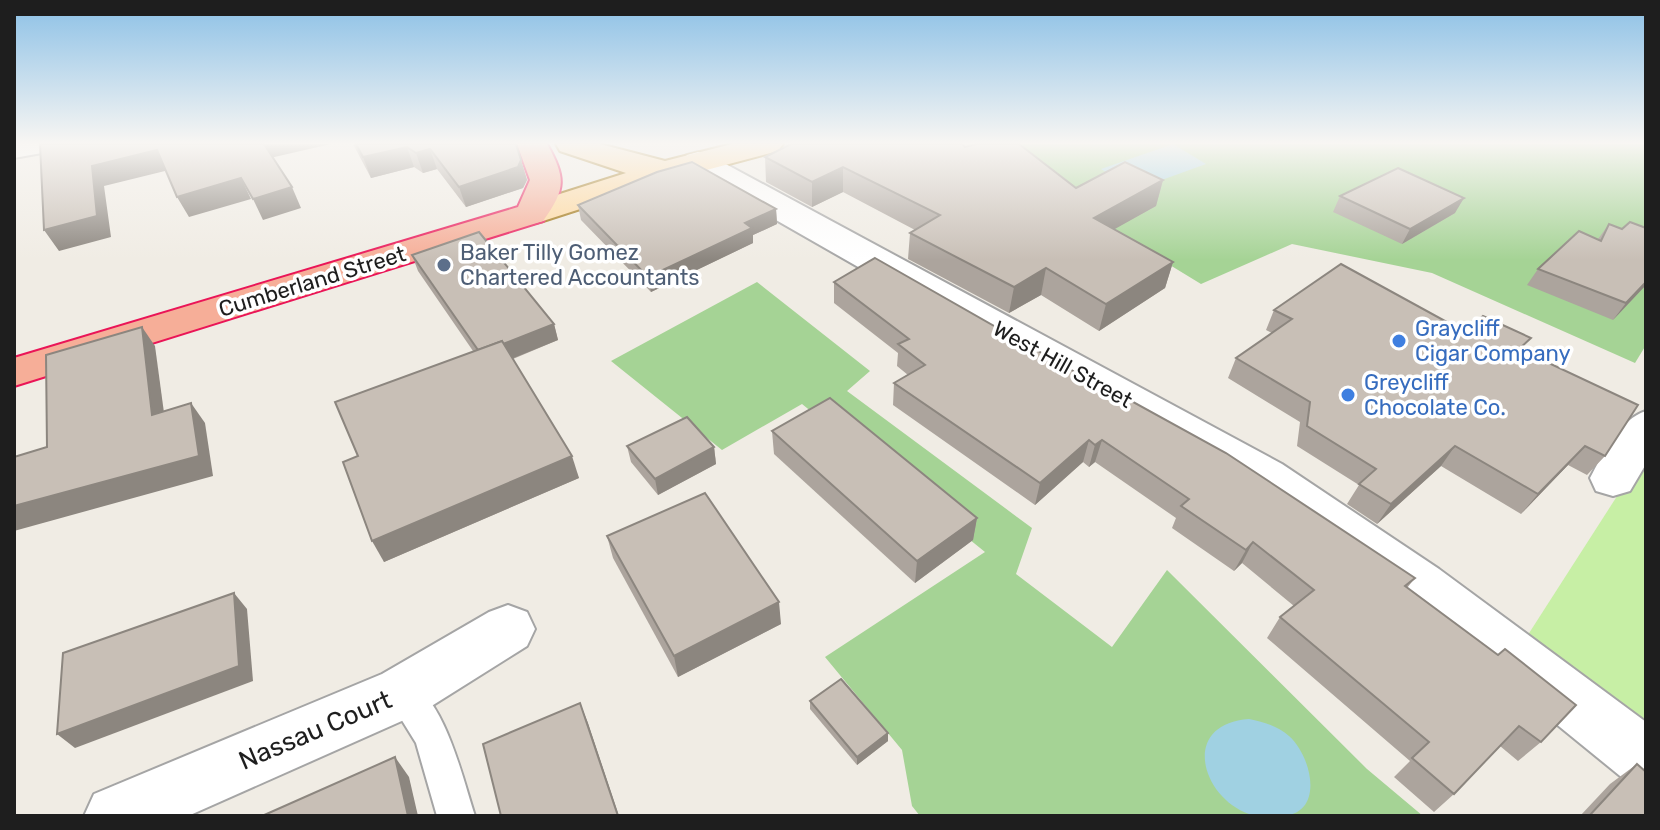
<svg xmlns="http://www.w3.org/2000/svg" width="1660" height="830" font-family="Rubik,sans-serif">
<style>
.grass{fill:#c7efa5}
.forest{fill:#a5d395}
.water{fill:#a0d1e2}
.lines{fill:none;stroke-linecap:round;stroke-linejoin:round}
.service-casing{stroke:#a5a5a5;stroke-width:4}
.minor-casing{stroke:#a5a5a5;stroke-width:4}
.tertiary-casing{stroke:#a5a5a5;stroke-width:4}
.primary-casing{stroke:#996b00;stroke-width:4}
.trunk-casing{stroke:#ea1557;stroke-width:4}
.service{fill:#fff;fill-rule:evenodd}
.minor{fill:#fff;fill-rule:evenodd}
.tertiary{fill:#fff;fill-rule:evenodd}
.primary{fill:#ffd79a;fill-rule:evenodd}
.trunk{fill:#f6ae98;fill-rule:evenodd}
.wall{fill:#aca49d}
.shaded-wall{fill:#8c867f}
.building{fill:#c8bfb6;stroke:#8c867f;stroke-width:2}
.service-dot{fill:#5c6f8a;stroke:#fff;stroke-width:3}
.shop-dot{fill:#3f7fe0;stroke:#fff;stroke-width:3}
.labels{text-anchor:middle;stroke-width:7;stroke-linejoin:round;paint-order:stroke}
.service-label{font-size:22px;fill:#4e5e75;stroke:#fff;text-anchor:start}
.street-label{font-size:22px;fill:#1e1e1e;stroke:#fff}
.shop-label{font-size:22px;fill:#366cbe;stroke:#fff;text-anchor:start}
.near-street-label{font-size:26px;fill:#1e1e1e;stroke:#fff}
</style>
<rect width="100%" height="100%" fill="#f0ece4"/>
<!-- grass -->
<polygon class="grass" points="1646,451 1646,732 1524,641"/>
<!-- forest -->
<g class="forest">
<polygon points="966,144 1646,144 1646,345 1635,363 1432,273 1292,244 1201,284 983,151"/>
<polygon points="757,282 870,371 847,391 1032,528 1016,574 1112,647 1167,570 1367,769 1423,816 920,816 912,806 902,750 825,657 985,552 802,404 722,450 611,361"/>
</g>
<!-- water -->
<g class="water">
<polygon points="1173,144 1206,164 1134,190 1101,169"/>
<path d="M1249,719C1263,722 1278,726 1289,736C1312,756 1326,816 1280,816C1270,816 1259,817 1249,814C1201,797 1180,724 1249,719Z"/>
</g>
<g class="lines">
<defs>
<path id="service" d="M402,677C444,693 462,777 475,816H437L416,743L385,693L390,682Z"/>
<g id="minor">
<polygon points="698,152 709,155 1282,464 1439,569 1646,722 1646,788 1625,780 1403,599 1248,490 687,169 682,162 687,155"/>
<path d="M1646,411V464L1630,491L1613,496L1596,491L1590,478C1603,454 1620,419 1646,411Z"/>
<polygon points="508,605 527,612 535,629 527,646 422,712 188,816 84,816 94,794 382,674 489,612"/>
</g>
<polygon id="tertiary" points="14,144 58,144 53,151 14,158"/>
<polygon id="primary" points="556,144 600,144 665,161 732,144 783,144 778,151 676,178 543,221 531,224 519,221 514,214 519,207 626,173 560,151"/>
<path id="trunk" d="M517,144H547C566,178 566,189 543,221L14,386V358L518,207L530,180Z"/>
</defs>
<!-- service casing -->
<use href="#service" class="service-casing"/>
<!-- minor casing -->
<use href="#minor" class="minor-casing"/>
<!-- tertiary casing -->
<use href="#tertiary" class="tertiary-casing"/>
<!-- primary casing -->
<use href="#primary" class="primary-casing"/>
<!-- trunk casing -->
<use href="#trunk" class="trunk-casing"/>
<!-- service -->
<use href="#service" class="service"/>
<!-- minor -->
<use href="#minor" class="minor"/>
<!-- tertiary -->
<use href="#tertiary" class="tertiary"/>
<!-- primary -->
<use href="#primary" class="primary"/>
<!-- trunk -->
<use href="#trunk" class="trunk"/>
</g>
<!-- wall -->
<g class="wall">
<polygon points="353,144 516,144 527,180 523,188 466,207 437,169 423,173 414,167 371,178"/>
<polygon points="965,147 1076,188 1163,180 1156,206 1114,229 1173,262 1165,288 1099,331 1041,295 1009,313 908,259 910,233 915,230 843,192 812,207 766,182 765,157"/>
<polygon points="1340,196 1455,213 1402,244 1333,212"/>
<polygon points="578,205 776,209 777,224 753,235 753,243 651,292 581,220"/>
<polygon points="1609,224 1646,285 1613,320 1527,285 1538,269 1598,239"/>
<polygon points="412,255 554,324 558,340 513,359 579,478 384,562 358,456 473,351 418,271"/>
<polygon points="834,282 1415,578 1407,588 1541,742 1518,761 1500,746 1454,794 1434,812 1394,777 1410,761 1267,638 1280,617 1294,606 1242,563 1234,571 1172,528 1176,518 1095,462 1089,467 1083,462 1035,505 893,405 894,383 908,375 897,366 898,353 834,303"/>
<polygon points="1274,310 1465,332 1522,350 1605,456 1587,475 1568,465 1521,514 1441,466 1377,524 1347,504 1359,485 1297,446 1300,422 1228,378 1236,358 1272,333 1266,330"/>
<polygon points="772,431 977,518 973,540 915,583 774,454"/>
<polygon points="627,446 714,447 716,464 658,495 631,462"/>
<polygon points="607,536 781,624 678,677 613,558"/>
<polygon points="810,701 888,741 857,765 810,709"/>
<polygon points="1637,764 1646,816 1580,816 1610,784"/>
</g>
<!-- shaded-wall -->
<g class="shaded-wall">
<polygon points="263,144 331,144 270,158"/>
<polygon points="407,147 414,167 371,178 363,157"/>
<polygon points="430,149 437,169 423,173 416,153"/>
<polygon points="157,150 169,170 104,186 111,237 59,251 44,230 92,166"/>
<polygon points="521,160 527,180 523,188 466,207 459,187"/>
<polygon points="843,167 843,192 812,207 812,182"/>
<polygon points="241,178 251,199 189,217 177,197"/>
<polygon points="1163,180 1156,206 1088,244 1094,218"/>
<polygon points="292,187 301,208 263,220 253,199"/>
<polygon points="1464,198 1455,213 1402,244 1410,229"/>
<polygon points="776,209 777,224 753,235 753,243 651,292 648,277 745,223"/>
<polygon points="1173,262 1165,288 1099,331 1106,304"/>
<polygon points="1046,268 1041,295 1009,313 1014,287"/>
<polygon points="1646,282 1646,285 1613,320 1626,303"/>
<polygon points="554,324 558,340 486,369 480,353"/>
<polygon points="142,327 155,346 167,435 152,415"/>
<polygon points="191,403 205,423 213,476 14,531 14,506"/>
<polygon points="1089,440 1083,462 1035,505 1040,483"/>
<polygon points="1102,440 1095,462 1089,467 1095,445"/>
<polygon points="1455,446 1441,466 1377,524 1391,504"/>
<polygon points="1585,446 1568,465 1521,514 1538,494"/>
<polygon points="714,447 716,464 658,495 655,479"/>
<polygon points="572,456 579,478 384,562 372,541"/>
<polygon points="977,518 973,540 915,583 917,561"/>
<polygon points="1253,542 1242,563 1234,571 1246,550"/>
<polygon points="234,593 247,609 253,681 75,748 57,734"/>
<polygon points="779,602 781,624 678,677 674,656"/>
<polygon points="580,703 588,723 619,816 618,816"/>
<polygon points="888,733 888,741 857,765 857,757"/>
<polygon points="395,757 409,777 418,816 408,816"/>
</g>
<!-- building -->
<g class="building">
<polygon points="40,144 264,144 292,187 253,199 241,178 177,197 157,150 92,166 97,216 44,230"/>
<polygon points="356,144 516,144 521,160 518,167 459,187 430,149 416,153 407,147 363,157"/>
<polygon points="791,144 962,144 965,147 976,144 1019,144 1076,188 1125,162 1163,180 1094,218 1173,262 1106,304 1046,268 1014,287 910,233 940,215 843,167 812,182 765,157"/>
<polygon points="692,162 776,209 745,223 752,228 648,277 578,205 657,172"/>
<polygon points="1398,168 1464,198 1410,229 1340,196"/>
<polygon points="1630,222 1646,228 1646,282 1626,303 1538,269 1579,231 1601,241 1609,224 1622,229"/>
<polygon points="479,232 554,324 503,344 502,341 478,350 412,255"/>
<polygon points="875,258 1124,400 1126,398 1226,453 1415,578 1405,586 1498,655 1505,649 1576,705 1541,742 1519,726 1454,794 1412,758 1429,742 1280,617 1314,590 1253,542 1246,550 1181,506 1189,499 1102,440 1095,445 1089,440 1040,483 894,383 925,365 898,344 909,339 834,282"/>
<polygon points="1341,264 1465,332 1483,316 1531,338 1519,349 1638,405 1605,456 1585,446 1538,494 1455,446 1391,504 1359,484 1376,469 1307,426 1310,402 1236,358 1292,319 1274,310"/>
<polygon points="142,327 152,415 191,403 199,456 14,506 14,457 47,447 46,355"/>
<polygon points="502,341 572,456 372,541 343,462 358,456 335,402"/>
<polygon points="830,398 977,518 917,561 772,431"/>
<polygon points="687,417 714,447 655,479 627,446"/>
<polygon points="705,493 779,602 674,656 607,536"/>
<polygon points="234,593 239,666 57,734 63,653"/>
<polygon points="841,679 888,733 857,757 810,701"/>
<polygon points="580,703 618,816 501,816 483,744"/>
<polygon points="395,757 408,816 262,816"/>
<polygon points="1637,764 1646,772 1646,816 1589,816"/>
</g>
<!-- sky -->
<linearGradient id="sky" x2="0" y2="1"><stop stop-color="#8bc0e6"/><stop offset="0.55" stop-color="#f8f6f3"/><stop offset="1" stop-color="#f8f6f3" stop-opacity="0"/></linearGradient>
<rect width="1660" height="260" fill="url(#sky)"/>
<!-- markers -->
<circle class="service-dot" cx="444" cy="265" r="8"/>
<g class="shop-dot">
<circle cx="1399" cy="341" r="8"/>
<circle cx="1348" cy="395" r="8"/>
</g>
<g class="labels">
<!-- service labels -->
<g class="service-label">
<text x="460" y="260">Baker Tilly Gomez<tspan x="460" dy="25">Chartered Accountants</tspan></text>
</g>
<!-- street labels -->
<g class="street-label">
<text transform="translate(312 281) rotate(-17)" y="8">Cumberland Street</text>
<text transform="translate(1063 364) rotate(29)" y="8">West Hill Street</text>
</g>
<!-- shop labels -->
<g class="shop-label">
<text x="1415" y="336">Graycliff<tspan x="1415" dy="25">Cigar Company</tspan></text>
<text x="1364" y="390">Greycliff<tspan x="1364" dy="25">Chocolate Co.</tspan></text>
</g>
<!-- near-street labels -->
<g class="near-street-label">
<text transform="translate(315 730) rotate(-23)" y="9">Nassau Court</text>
</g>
</g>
<!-- border -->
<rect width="1660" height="830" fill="none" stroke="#1e1e1e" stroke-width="32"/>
</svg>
